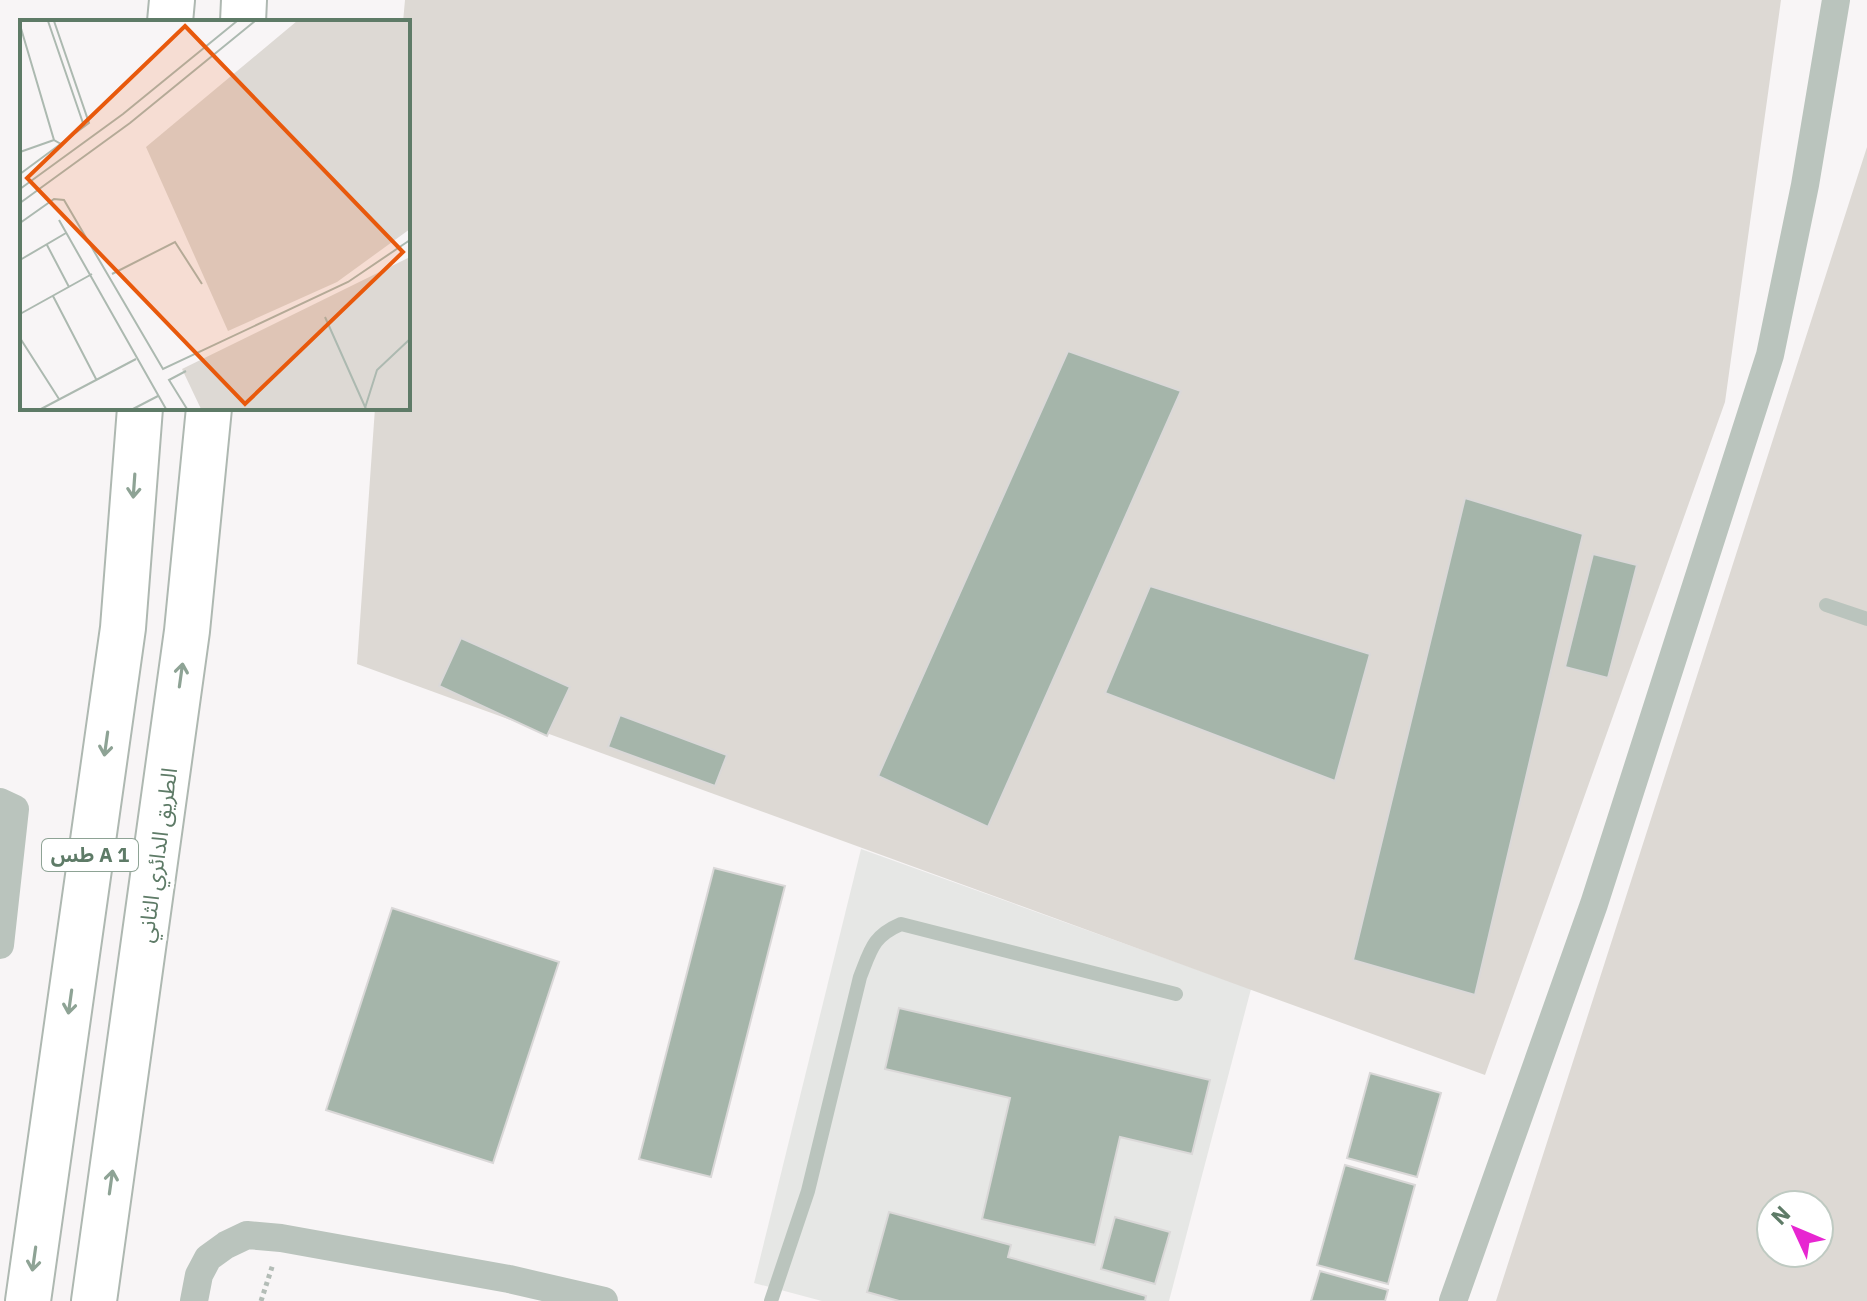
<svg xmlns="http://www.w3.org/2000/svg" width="1867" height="1301" font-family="'IBM Plex Sans','Noto Sans Arabic',sans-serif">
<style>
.built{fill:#e6e7e5}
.green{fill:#ddd9d4;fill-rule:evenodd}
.building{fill:#a5b5aa;stroke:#dad8d8;stroke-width:2}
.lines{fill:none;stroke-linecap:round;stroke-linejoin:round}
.highway-casing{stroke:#aeb8b1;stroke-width:48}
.path{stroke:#b3bcb6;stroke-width:5;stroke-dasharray:4 4;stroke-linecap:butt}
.lane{stroke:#bac4bd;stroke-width:14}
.street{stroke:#bac4bd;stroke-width:28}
.highway{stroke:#fff;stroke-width:44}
.oneway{stroke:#8ea395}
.labels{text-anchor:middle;stroke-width:8;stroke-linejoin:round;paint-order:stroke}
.shield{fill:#fff;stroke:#8ea395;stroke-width:2}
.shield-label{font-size:20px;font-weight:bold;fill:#5e7b67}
.street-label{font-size:22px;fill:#5e7b67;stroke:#fff}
.inset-road{fill:none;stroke:#acb9b0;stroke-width:2}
.view{fill:#e8590c;fill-opacity:0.15;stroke:#e8590c;stroke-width:4}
.inset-edge{fill:none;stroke:#5e7b67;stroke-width:4}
</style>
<rect width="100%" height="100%" fill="#f8f5f6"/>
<!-- built -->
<polygon class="built" points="861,849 1251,989 1169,1301 822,1301 754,1283"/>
<!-- green -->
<g class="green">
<polygon points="405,0 1781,0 1725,402 1485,1075 357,664 375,408 408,408 408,22 403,22"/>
<path d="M1867,147V1301H1496ZM1771,1205H1819V1253H1771Z"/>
</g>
<!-- building -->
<g class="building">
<polygon points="1068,351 1181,391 988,827 878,776"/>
<polygon points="1465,498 1583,534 1475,995 1353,960"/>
<polygon points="1593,554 1637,565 1608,678 1565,667"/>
<polygon points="1150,586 1370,654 1335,781 1105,693"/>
<polygon points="461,638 570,687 547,736 439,686"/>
<polygon points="620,715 727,755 715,786 608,747"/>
<polygon points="714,868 785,886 711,1177 639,1159"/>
<polygon points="392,908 559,962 493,1163 326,1110"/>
<polygon points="899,1008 1210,1080 1192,1154 1120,1137 1095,1245 982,1219 1010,1098 885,1069"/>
<polygon points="1370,1073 1441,1093 1417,1177 1347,1158"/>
<polygon points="1345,1165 1415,1185 1388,1284 1317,1265"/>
<polygon points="889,1212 1011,1245 1008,1257 1146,1296 1145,1301 899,1301 867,1292"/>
<polygon points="1115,1217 1170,1232 1155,1284 1101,1269"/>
<polygon points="1320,1271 1388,1290 1385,1301 1311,1301"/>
</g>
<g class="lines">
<defs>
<g id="highway">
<polyline points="170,22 172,0"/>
<polyline points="243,22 244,0"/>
<polyline points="28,1301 123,628 140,408"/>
<polyline points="94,1301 187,631 209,408"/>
</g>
</defs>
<!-- highway casing -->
<use href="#highway" class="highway-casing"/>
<!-- path -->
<polyline class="path" points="261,1301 273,1264"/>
<!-- lane -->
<g class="lane">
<polyline points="1826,605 1867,619"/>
<path d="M771,1301L808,1191L860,977C871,949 873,936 901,924L1176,994"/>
</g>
<!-- street -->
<g class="street">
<polyline points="0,802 15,809 0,945"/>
<polyline points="194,1301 199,1275 208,1258 226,1245 247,1235 281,1238 509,1279 604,1301"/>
<polyline points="1453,1301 1594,904 1770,355 1805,185 1836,0"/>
</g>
<!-- highway -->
<use href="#highway" class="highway"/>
</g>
<!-- one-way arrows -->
<defs><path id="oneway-shaft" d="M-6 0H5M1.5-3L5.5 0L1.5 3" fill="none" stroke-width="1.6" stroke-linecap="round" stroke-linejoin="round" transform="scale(2)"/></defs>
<g class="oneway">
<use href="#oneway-shaft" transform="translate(134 486) rotate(94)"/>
<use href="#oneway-shaft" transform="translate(181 675) rotate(-82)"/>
<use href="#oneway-shaft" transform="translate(106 744) rotate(98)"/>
<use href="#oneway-shaft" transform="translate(70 1002) rotate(98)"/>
<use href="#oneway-shaft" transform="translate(111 1182) rotate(-82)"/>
<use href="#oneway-shaft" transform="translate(34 1259) rotate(98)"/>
</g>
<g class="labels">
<!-- shield labels -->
<rect class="shield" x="42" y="839" width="96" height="32" rx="6"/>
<g class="shield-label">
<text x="90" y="862">طس A 1</text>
</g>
<!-- street labels -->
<g class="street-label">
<text transform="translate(157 855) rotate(-82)" y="8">الطريق الدائري الثاني</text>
</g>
</g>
<!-- overview -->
<g transform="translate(20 20)">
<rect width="390" height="390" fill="#f8f5f6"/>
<path d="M277,1H390V209L317,262L208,311L126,127ZM390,237V389H181L162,349Z" fill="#ddd9d4"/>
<path class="inset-road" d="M28,1L64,106M0,5L34,120L41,124M0,132L34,120M0,154L69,103L34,1M0,169L103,94L217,1M0,183L110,103L235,1M39,200L146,389M0,203L34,179L44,180L143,349L328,262L390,220M27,225L49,267M0,240L46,213M92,254L155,222L182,264M33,276L76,359M0,294L72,254M305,297L346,389M0,318L39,379M166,351L149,360L167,389M345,388L357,350L390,319M21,389L116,339M113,389L138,376"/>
<path class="view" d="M165,6L383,232L225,384L7,158Z"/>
<rect width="390" height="390" class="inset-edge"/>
</g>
<!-- north arrow -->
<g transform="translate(1795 1229) rotate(314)"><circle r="38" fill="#ffffff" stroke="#bfcac2" stroke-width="2"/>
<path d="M0-6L14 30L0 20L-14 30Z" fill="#e726d1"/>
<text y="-12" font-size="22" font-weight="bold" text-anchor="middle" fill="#5e7b67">N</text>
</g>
</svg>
